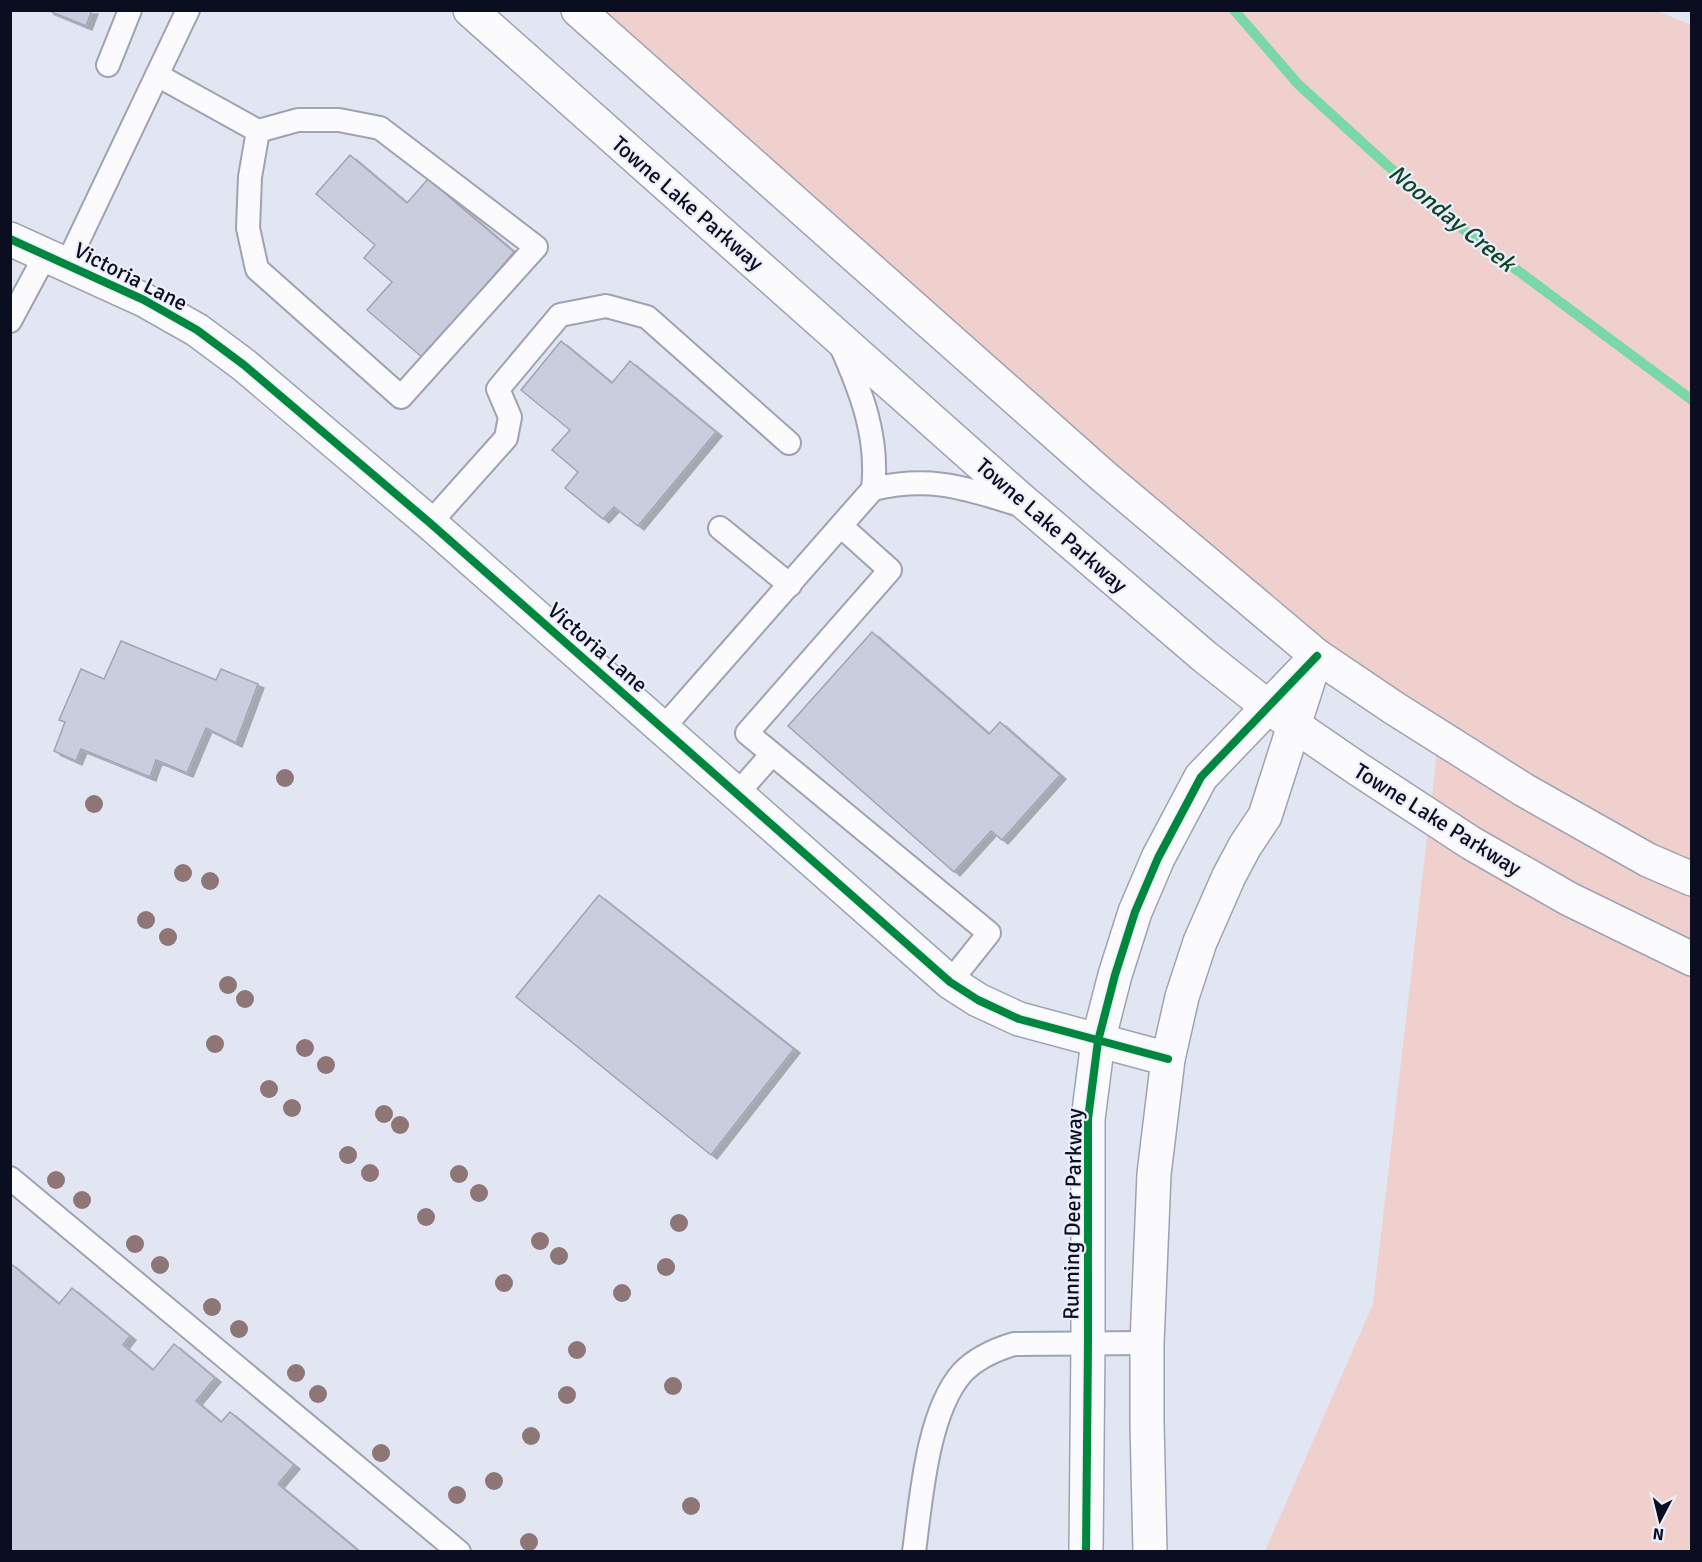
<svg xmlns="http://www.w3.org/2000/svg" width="1702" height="1562" font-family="Signika,sans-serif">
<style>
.green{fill:#efd0cc}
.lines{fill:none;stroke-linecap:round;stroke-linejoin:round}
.stream{stroke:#7ad8a8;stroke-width:10}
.building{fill:#c9cdde;stroke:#a1a4b4;stroke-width:1.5;filter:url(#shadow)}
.service-casing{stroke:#9fa2b2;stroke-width:26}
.minor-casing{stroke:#9fa2b2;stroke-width:36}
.tertiary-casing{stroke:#9fa2b2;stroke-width:36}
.secondary-casing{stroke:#9fa2b2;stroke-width:36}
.service{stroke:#fbfbfd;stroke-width:22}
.minor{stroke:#fbfbfd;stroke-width:33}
.tertiary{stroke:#fbfbfd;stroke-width:33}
.secondary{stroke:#fbfbfd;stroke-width:33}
.cycleway-casing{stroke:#eceffa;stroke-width:11}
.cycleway{stroke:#00873e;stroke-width:8}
.tree{fill:#8f7676}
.labels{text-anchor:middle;stroke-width:4.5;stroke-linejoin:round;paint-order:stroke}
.street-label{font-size:22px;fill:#0b0e21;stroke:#eceffa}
.water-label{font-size:24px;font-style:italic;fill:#0f4528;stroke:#eceffa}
</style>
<defs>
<filter id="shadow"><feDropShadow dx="6" dy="4" stdDeviation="0" flood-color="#0004"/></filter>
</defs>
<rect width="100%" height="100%" fill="#e2e5f2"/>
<!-- green -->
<polygon class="green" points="1655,10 1691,25 1691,1551 1265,1551 1373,1304 1438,743 580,11"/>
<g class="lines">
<!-- stream -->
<polyline class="stream" points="1234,10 1298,84 1388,166 1471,236 1692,400"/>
</g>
<!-- building -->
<g class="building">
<polygon points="47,10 92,10 86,26"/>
<polygon points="350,155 407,203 428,179 514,252 423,358 367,310 392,282 364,258 375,245 316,194"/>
<polygon points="561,341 612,383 630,361 716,432 638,526 614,507 603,519 565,488 578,472 552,450 570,430 521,390"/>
<polygon points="872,632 989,734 1000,722 1060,775 1002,840 991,831 954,872 788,726"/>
<polygon points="121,641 216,680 221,669 258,684 236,743 206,728 187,773 156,760 150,777 81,749 76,761 54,751 65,722 59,720 81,669 104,679"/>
<polygon points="599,895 794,1049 711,1155 516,997"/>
<polygon points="10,1263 59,1304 72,1288 130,1336 123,1345 153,1370 174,1344 215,1378 196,1401 221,1422 230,1412 294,1465 278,1484 360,1552 10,1552"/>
</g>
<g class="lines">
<defs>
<g id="service">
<polyline points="108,65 130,10"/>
<polyline points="157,75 258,131 298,120 339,120 380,128 536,247 401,397 257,269 248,228 250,177 258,131"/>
<polyline points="67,264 188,10"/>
<polyline points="10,321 46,254"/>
<path d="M873,489C934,475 966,489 1024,506"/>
<polyline points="430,523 506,438 510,417 498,389 560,315 606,306 647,317 789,443"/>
<polyline points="841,526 890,570 747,733 989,933 950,982"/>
<polyline points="720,528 790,585"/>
<path d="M663,728L873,489C879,437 861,391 840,344"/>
<polyline points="737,794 772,754"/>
<polyline points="10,1178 459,1552"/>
<path d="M914,1552C921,1500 927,1413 962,1373C976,1358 994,1350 1014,1344L1147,1343"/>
</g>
<polyline id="minor" points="10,239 144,300 197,330 244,365 430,523 950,982 978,1000 1019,1019 1168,1059"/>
<g id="tertiary">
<polyline points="1086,1552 1088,1343 1088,1119 1098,1041 1115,975 1135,912 1158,858 1201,777 1317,656"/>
<polyline points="1150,1552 1147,1423 1147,1343 1154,1174 1168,1059 1182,997 1200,942 1229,876 1245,846 1265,816 1314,663"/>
</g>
<g id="secondary">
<polyline points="470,10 1018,497 1205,657 1268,707 1358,769 1471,843 1569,899 1692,959"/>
<polyline points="578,10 1102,475 1317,656 1394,708 1524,790 1648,860 1692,879"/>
</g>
</defs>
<!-- service casing -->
<use href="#service" class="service-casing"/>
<!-- minor casing -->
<use href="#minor" class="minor-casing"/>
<!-- tertiary casing -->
<use href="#tertiary" class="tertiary-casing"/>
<!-- secondary casing -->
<use href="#secondary" class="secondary-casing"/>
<!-- service -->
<use href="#service" class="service"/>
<!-- minor -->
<use href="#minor" class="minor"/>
<!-- tertiary -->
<use href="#tertiary" class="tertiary"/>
<!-- secondary -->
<use href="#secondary" class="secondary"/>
<defs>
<g id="cycleway">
<polyline points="10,239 144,300 197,330 244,365 430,523 950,982 978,1000 1019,1019 1168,1059"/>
<polyline points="1086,1552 1088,1343 1088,1119 1098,1041 1115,975 1135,912 1158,858 1201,777 1317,656"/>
</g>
</defs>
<!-- cycleway casing -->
<use href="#cycleway" class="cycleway-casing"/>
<!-- cycleway -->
<use href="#cycleway" class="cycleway"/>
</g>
<!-- trees -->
<g class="tree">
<circle cx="285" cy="778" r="9"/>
<circle cx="94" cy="804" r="9"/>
<circle cx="183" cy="873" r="9"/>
<circle cx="210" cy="881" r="9"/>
<circle cx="146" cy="920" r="9"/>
<circle cx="168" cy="937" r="9"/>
<circle cx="228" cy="985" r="9"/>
<circle cx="245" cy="999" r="9"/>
<circle cx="215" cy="1044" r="9"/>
<circle cx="305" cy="1048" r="9"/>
<circle cx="326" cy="1065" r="9"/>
<circle cx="269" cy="1089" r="9"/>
<circle cx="292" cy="1108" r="9"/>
<circle cx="384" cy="1114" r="9"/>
<circle cx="400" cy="1125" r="9"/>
<circle cx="348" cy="1155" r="9"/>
<circle cx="370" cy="1173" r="9"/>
<circle cx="459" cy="1174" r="9"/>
<circle cx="56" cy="1180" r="9"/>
<circle cx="479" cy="1193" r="9"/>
<circle cx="82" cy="1200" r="9"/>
<circle cx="426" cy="1217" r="9"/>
<circle cx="679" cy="1223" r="9"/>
<circle cx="540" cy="1241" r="9"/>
<circle cx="135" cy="1244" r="9"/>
<circle cx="559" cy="1256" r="9"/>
<circle cx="160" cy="1265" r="9"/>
<circle cx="666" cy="1267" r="9"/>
<circle cx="504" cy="1283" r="9"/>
<circle cx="622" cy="1293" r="9"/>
<circle cx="212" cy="1307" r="9"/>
<circle cx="239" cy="1329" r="9"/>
<circle cx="577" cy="1350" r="9"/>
<circle cx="296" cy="1373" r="9"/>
<circle cx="673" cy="1386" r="9"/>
<circle cx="318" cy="1394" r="9"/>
<circle cx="567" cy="1395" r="9"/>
<circle cx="531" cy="1436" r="9"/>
<circle cx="381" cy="1453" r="9"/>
<circle cx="494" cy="1481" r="9"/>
<circle cx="457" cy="1495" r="9"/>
<circle cx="691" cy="1506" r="9"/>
<circle cx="529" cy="1542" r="9"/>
</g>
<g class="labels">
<!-- street labels -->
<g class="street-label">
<text transform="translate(688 203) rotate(41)" y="8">Towne Lake Parkway</text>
<text transform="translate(131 276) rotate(27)" y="8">Victoria Lane</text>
<text transform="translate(1052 525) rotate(41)" y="8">Towne Lake Parkway</text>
<text transform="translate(598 647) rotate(41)" y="8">Victoria Lane</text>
<text transform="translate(1438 819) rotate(32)" y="8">Towne Lake Parkway</text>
<text transform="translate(1072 1214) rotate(-89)" y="8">Running Deer Parkway</text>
</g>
<!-- water labels -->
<g class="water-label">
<text transform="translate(1452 218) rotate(39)" y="8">Noonday Creek</text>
</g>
</g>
<!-- border -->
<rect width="1702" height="1562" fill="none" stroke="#0b0e21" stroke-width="24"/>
<!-- north arrow -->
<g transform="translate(1660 1520) rotate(187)" stroke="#eceffa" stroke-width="4.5" paint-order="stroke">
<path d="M0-4.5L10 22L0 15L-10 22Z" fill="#0b0e21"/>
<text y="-9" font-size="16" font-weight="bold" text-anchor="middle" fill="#0b0e21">N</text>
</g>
</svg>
